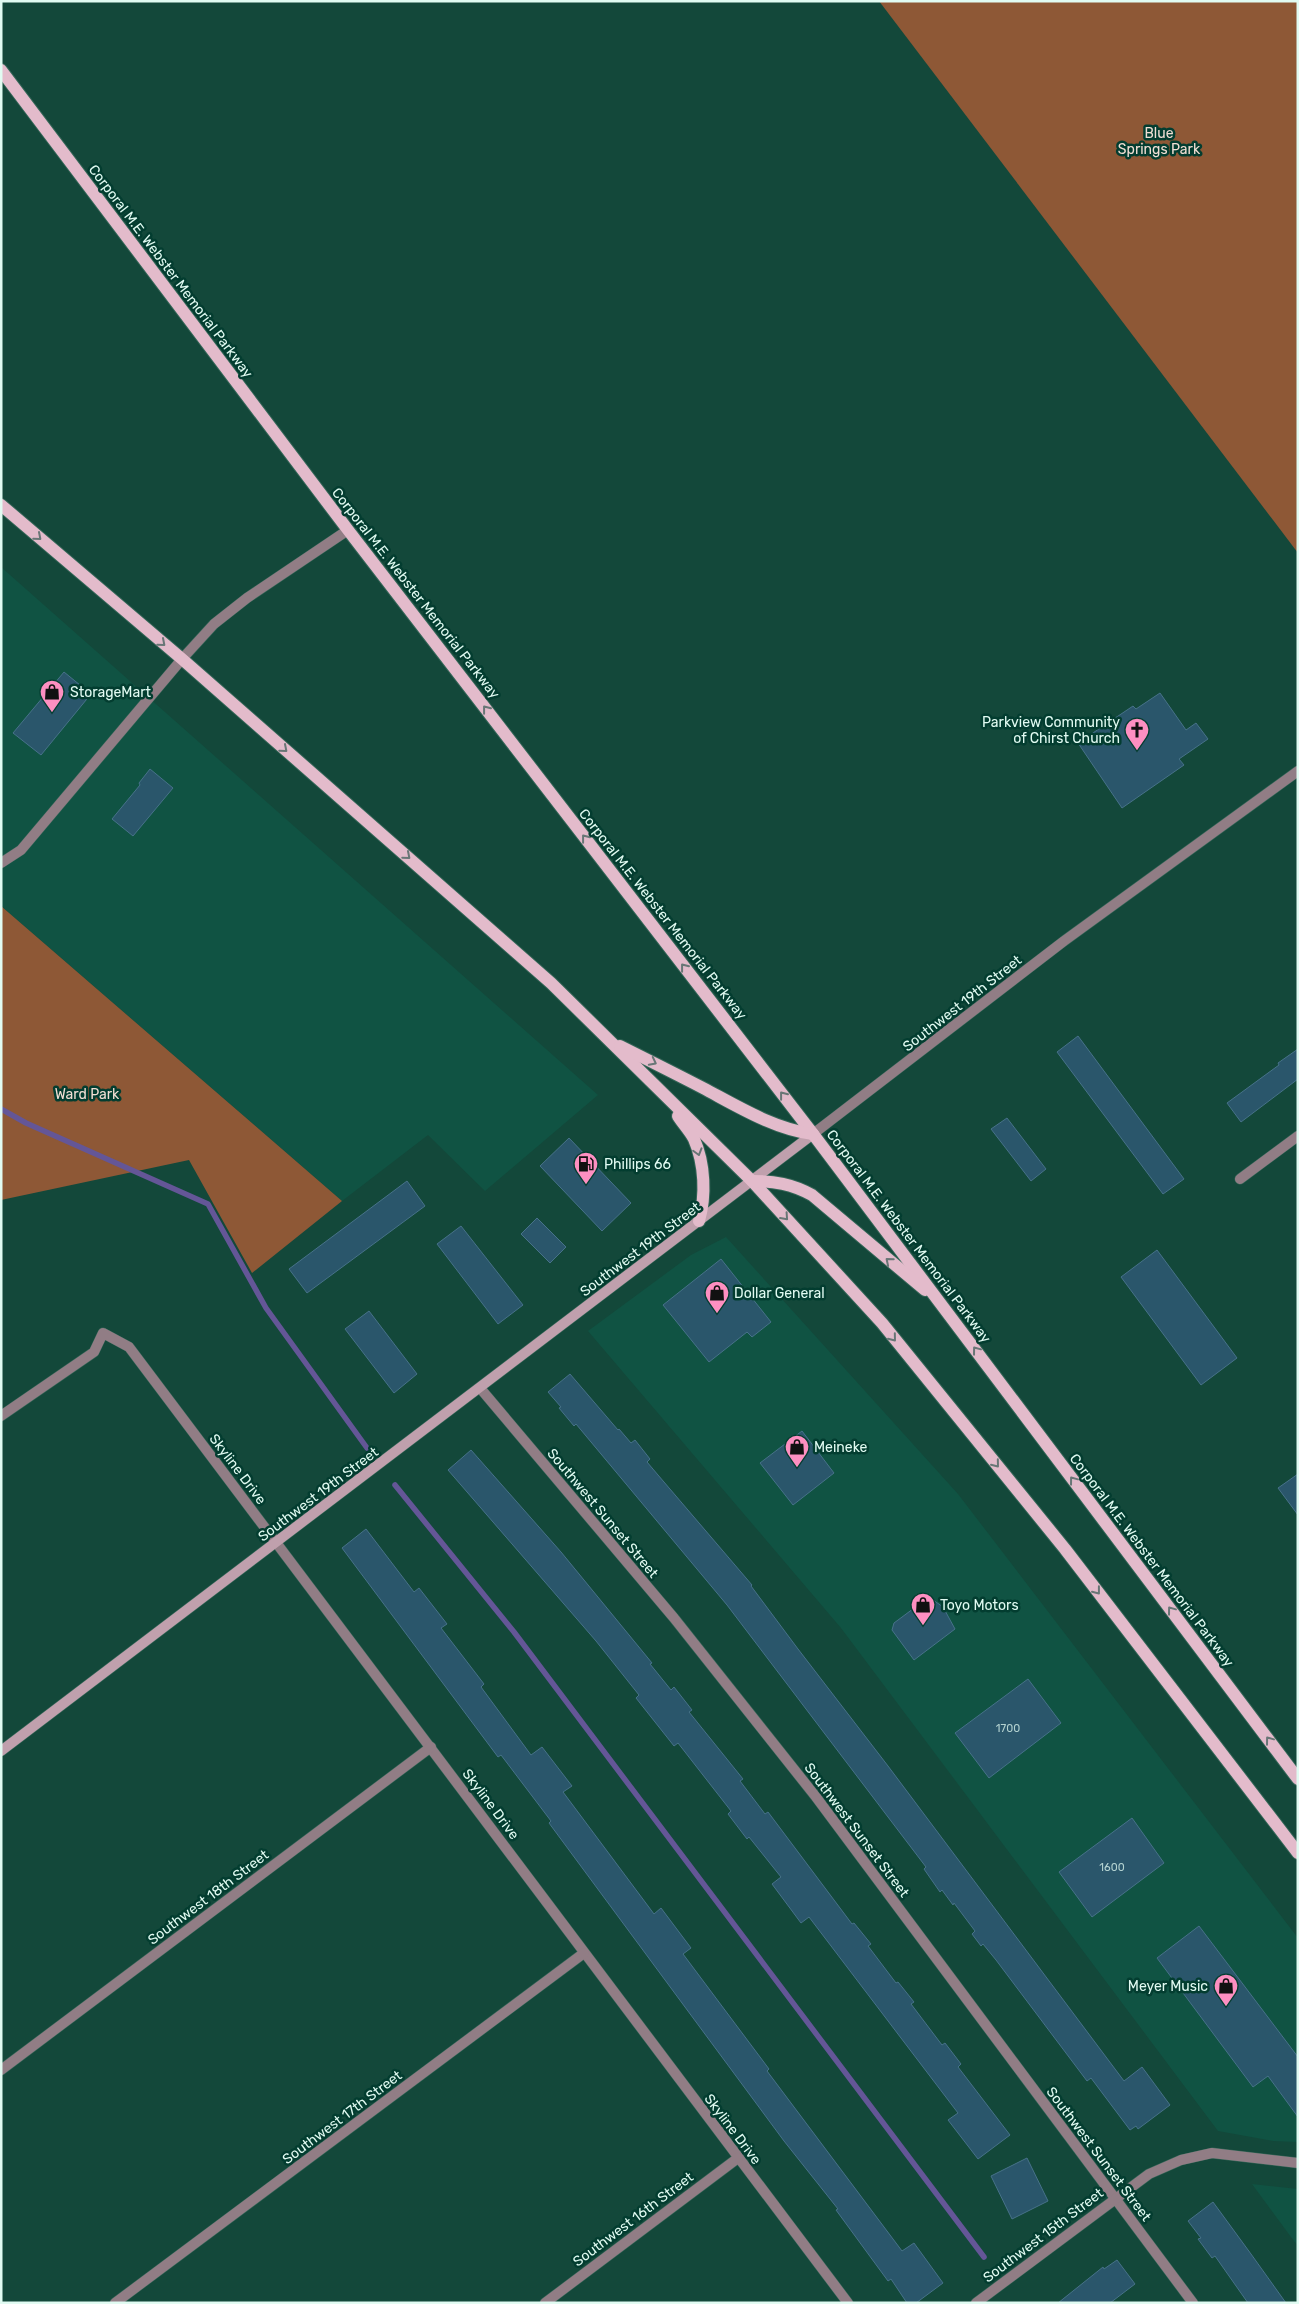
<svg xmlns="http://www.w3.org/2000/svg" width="1299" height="2304" font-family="Rubik,sans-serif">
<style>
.built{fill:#105343}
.green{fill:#8e5836}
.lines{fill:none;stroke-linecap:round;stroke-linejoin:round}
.stream{stroke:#645697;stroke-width:5.5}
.building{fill:#2a566b;stroke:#477289}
.street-casing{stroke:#346557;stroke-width:11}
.secondary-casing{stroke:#346557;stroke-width:11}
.primary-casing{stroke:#346557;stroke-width:14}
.street{stroke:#917d85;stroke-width:10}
.secondary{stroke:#c0a0ad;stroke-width:10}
.primary{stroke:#e3bbcb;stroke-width:12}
.oneway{stroke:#687676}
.labels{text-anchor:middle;stroke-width:5;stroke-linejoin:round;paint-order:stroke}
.number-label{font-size:11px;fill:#b3d2d0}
.park-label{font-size:14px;fill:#f1ded3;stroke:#033d30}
.street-label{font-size:14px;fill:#e1fbf2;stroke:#033d30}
.poi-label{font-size:14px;fill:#e1fbf2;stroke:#033d30;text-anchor:start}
</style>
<rect width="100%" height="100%" fill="#13483a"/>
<!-- built -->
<g class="built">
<polygon points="1,567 598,1095 485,1191 428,1135 342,1201 1,906"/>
<polygon points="726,1237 958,1494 1298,1938 1298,2142 1273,2141 1218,2131 841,1628 588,1331 691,1255"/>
<polygon points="1252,2184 1298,2189 1298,2246 1291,2237"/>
</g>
<!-- green -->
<g class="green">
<polygon points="879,1 1298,1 1298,553"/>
<polygon points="1,906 342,1201 252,1273 189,1160 1,1200"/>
</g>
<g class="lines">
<!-- stream -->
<g class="stream">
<polyline points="1,1109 26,1123 208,1204 266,1308 367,1448"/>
<polyline points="395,1485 514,1632 984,2257"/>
</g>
</g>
<!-- building -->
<g class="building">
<polygon points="64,672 91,694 41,755 13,733"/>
<polygon points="1160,693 1186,730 1196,723 1208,739 1179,759 1184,765 1122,808 1078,743 1133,706 1136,709"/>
<polygon points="150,769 173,788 133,836 112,819 140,785 139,783"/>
<polygon points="1078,1036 1184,1179 1163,1194 1057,1052"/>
<polygon points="1298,1049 1298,1079 1241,1122 1227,1103 1279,1065 1278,1063"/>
<polygon points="1007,1118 1046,1169 1031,1181 991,1129"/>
<polygon points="569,1138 631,1203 602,1231 540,1166"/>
<polygon points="407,1181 425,1206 307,1293 289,1269"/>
<polygon points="537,1218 566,1247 550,1263 521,1234"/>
<polygon points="461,1226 523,1305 498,1324 437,1244"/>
<polygon points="1157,1250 1237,1358 1201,1385 1121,1277"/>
<polygon points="721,1259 771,1322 752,1337 747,1332 709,1362 663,1305"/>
<polygon points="369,1311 417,1374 394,1393 345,1329"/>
<polygon points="570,1374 618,1430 619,1429 631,1443 635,1440 650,1459 647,1462 658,1475 752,1585 751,1586 798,1649 888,1766 1124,2081 1142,2067 1170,2105 1138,2129 1136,2126 1130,2130 1091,2078 1087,2081 996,1960 983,1944 981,1946 972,1934 975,1931 954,1903 953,1905 942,1890 940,1892 924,1869 926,1867 907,1842 727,1605 576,1424 574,1426 559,1408 561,1407 548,1392"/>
<polygon points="802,1431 834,1473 793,1505 760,1463"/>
<polygon points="471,1450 561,1552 652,1663 650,1664 671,1690 674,1687 692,1710 689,1712 743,1779 740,1781 765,1814 768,1812 852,1924 854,1923 871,1944 868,1946 896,1983 898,1982 914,2002 911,2004 942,2045 945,2043 961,2064 958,2067 1010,2135 978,2159 948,2120 958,2113 809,1917 801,1923 772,1884 781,1877 749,1837 747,1839 728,1814 731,1811 678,1743 674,1746 636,1698 639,1695 596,1641 448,1470"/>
<polygon points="1298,1474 1298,1515 1278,1488"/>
<polygon points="366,1529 414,1592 419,1588 447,1624 441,1628 484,1684 481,1687 531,1755 542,1747 572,1786 563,1792 654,1914 661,1908 691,1948 683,1954 769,2069 767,2071 902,2251 914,2243 943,2283 916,2303 907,2303 891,2279 888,2281 836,2210 838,2209 784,2141 549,1823 551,1821 501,1755 498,1757 342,1548"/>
<polygon points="929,1597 943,1607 955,1629 914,1660 892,1630 894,1623"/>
<polygon points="1028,1679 1061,1723 989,1778 955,1733"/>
<polygon points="1132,1818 1164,1863 1092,1917 1059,1872"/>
<polygon points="1199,1926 1298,2057 1298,2117 1268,2076 1253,2087 1157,1958"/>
<polygon points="1027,2158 1048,2201 1012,2219 991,2176"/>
<polygon points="1213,2202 1251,2254 1286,2303 1248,2303 1215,2256 1212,2258 1198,2239 1201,2238 1188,2221"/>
<polygon points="1117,2260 1135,2284 1110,2303 1058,2303 1103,2267 1104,2269"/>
</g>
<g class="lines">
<defs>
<g id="street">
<polyline points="1,863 21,850 182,659 214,624 247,598 348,530"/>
<polyline points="813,1134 1064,941 1298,771"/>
<polyline points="1240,1179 1298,1136"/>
<polyline points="480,1388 674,1618 816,1797 1193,2303"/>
<polyline points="1,1416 94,1352 103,1333 129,1347 848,2303"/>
<polyline points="1,2070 431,1747"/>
<polyline points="115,2303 584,1953"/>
<polyline points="545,2303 738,2158"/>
<polyline points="976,2303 1149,2174 1181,2160 1212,2153 1298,2163"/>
</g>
<polyline id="secondary" points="1,1751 813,1134"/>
<g id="primary">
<polyline points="1,70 348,530 813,1134 1298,1779"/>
<polyline points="1,505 182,659 551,983 752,1181 882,1323 1065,1549 1298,1853"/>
<path d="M620,1046C648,1060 676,1074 703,1088C737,1106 774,1129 813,1134"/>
<path d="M678,1116C683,1124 690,1131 694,1139C705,1164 706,1196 699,1221"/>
<path d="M752,1181C774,1181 792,1184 812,1195L925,1290"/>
</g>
</defs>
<!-- street casing -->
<use href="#street" class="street-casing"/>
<!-- secondary casing -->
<use href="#secondary" class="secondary-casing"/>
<!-- primary casing -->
<use href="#primary" class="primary-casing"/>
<!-- street -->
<use href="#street" class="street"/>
<!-- secondary -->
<use href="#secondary" class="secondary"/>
<!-- primary -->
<use href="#primary" class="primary"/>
</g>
<!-- one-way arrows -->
<defs><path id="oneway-chevron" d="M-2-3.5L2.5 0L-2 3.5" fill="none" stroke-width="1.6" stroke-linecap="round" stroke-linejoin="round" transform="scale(1.25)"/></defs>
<g class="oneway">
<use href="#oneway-chevron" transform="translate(38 537) rotate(41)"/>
<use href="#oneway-chevron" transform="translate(162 643) rotate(41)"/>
<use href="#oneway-chevron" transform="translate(486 709) rotate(-128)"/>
<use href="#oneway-chevron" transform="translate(284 749) rotate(41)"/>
<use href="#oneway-chevron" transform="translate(585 838) rotate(-128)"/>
<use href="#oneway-chevron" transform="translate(407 856) rotate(41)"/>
<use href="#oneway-chevron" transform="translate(684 967) rotate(-128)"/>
<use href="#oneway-chevron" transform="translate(653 1062) rotate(27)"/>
<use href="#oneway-chevron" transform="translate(783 1095) rotate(-128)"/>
<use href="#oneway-chevron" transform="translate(698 1152) rotate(74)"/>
<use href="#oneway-chevron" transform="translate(785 1217) rotate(48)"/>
<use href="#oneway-chevron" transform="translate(889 1261) rotate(-140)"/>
<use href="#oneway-chevron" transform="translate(893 1338) rotate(51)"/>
<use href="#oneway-chevron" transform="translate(976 1350) rotate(-127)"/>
<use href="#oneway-chevron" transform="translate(996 1464) rotate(51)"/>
<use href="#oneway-chevron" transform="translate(1073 1480) rotate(-127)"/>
<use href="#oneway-chevron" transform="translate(1097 1591) rotate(52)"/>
<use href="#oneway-chevron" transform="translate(1171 1610) rotate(-127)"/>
<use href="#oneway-chevron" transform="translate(1269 1740) rotate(-127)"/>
</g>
<!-- icons -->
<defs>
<symbol id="shop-pin" viewBox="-11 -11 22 30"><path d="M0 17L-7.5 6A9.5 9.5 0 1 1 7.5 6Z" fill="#fd8fc1" stroke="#033d30"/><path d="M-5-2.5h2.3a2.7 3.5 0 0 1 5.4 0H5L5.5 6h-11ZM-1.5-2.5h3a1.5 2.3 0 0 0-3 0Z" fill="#111"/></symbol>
<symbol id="church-pin" viewBox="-11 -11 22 30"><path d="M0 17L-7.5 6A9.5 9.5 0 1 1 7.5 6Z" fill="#fd8fc1" stroke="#033d30"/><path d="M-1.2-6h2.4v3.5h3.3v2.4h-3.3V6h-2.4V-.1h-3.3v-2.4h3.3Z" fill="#111"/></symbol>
<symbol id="fuel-pin" viewBox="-11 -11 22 30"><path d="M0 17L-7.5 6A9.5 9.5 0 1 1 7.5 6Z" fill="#fd8fc1" stroke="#033d30"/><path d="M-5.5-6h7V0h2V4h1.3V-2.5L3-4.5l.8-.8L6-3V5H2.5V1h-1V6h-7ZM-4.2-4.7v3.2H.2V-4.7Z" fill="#111"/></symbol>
</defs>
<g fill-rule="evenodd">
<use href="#shop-pin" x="38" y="678" width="28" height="38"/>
<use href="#church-pin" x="1123" y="716" width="28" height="38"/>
<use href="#fuel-pin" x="572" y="1150" width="28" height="38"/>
<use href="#shop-pin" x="703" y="1279" width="28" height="38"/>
<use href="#shop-pin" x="783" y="1433" width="28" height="38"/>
<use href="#shop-pin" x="909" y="1591" width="28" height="38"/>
<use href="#shop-pin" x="1212" y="1972" width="28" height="38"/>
</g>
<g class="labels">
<!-- number labels -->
<g class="number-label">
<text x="1008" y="1732">1700</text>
<text x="1112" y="1871">1600</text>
</g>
<!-- park labels -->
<g class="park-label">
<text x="1159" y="138">Blue<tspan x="1159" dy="16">Springs Park</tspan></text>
<text x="87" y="1099">Ward Park</text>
</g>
<!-- street labels -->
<g class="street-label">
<text transform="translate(171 271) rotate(53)" y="5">Corporal M.E. Webster Memorial Parkway</text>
<text transform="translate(416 593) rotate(52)" y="5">Corporal M.E. Webster Memorial Parkway</text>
<text transform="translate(663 914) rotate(52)" y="5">Corporal M.E. Webster Memorial Parkway</text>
<text transform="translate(962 1003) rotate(-38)" y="5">Southwest 19th Street</text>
<text transform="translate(909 1236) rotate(53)" y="5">Corporal M.E. Webster Memorial Parkway</text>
<text transform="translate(640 1249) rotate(-37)" y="5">Southwest 19th Street</text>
<text transform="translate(238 1469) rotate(53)" y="5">Skyline Drive</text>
<text transform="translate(318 1494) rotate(-37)" y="5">Southwest 19th Street</text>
<text transform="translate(603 1513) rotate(50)" y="5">Southwest Sunset Street</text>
<text transform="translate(1152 1560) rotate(53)" y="5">Corporal M.E. Webster Memorial Parkway</text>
<text transform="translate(491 1804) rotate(53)" y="5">Skyline Drive</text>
<text transform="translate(857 1830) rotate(53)" y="5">Southwest Sunset Street</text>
<text transform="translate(208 1897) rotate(-37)" y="5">Southwest 18th Street</text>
<text transform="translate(342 2117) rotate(-37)" y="5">Southwest 17th Street</text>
<text transform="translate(733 2129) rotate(53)" y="5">Skyline Drive</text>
<text transform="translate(1099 2154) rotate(53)" y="5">Southwest Sunset Street</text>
<text transform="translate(633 2219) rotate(-37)" y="5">Southwest 16th Street</text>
<text transform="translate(1043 2235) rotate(-37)" y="5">Southwest 15th Street</text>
</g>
<!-- poi labels -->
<g class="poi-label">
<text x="70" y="697">StorageMart</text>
<text x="1120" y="727" text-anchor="end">Parkview Community<tspan x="1120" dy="16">of Chirst Church</tspan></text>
<text x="604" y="1169">Phillips 66</text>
<text x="734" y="1298">Dollar General</text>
<text x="814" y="1452">Meineke</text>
<text x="940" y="1610">Toyo Motors</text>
<text x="1208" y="1991" text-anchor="end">Meyer Music</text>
</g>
</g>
<!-- border -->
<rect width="1299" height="2304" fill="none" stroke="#e1fbf2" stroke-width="5"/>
</svg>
